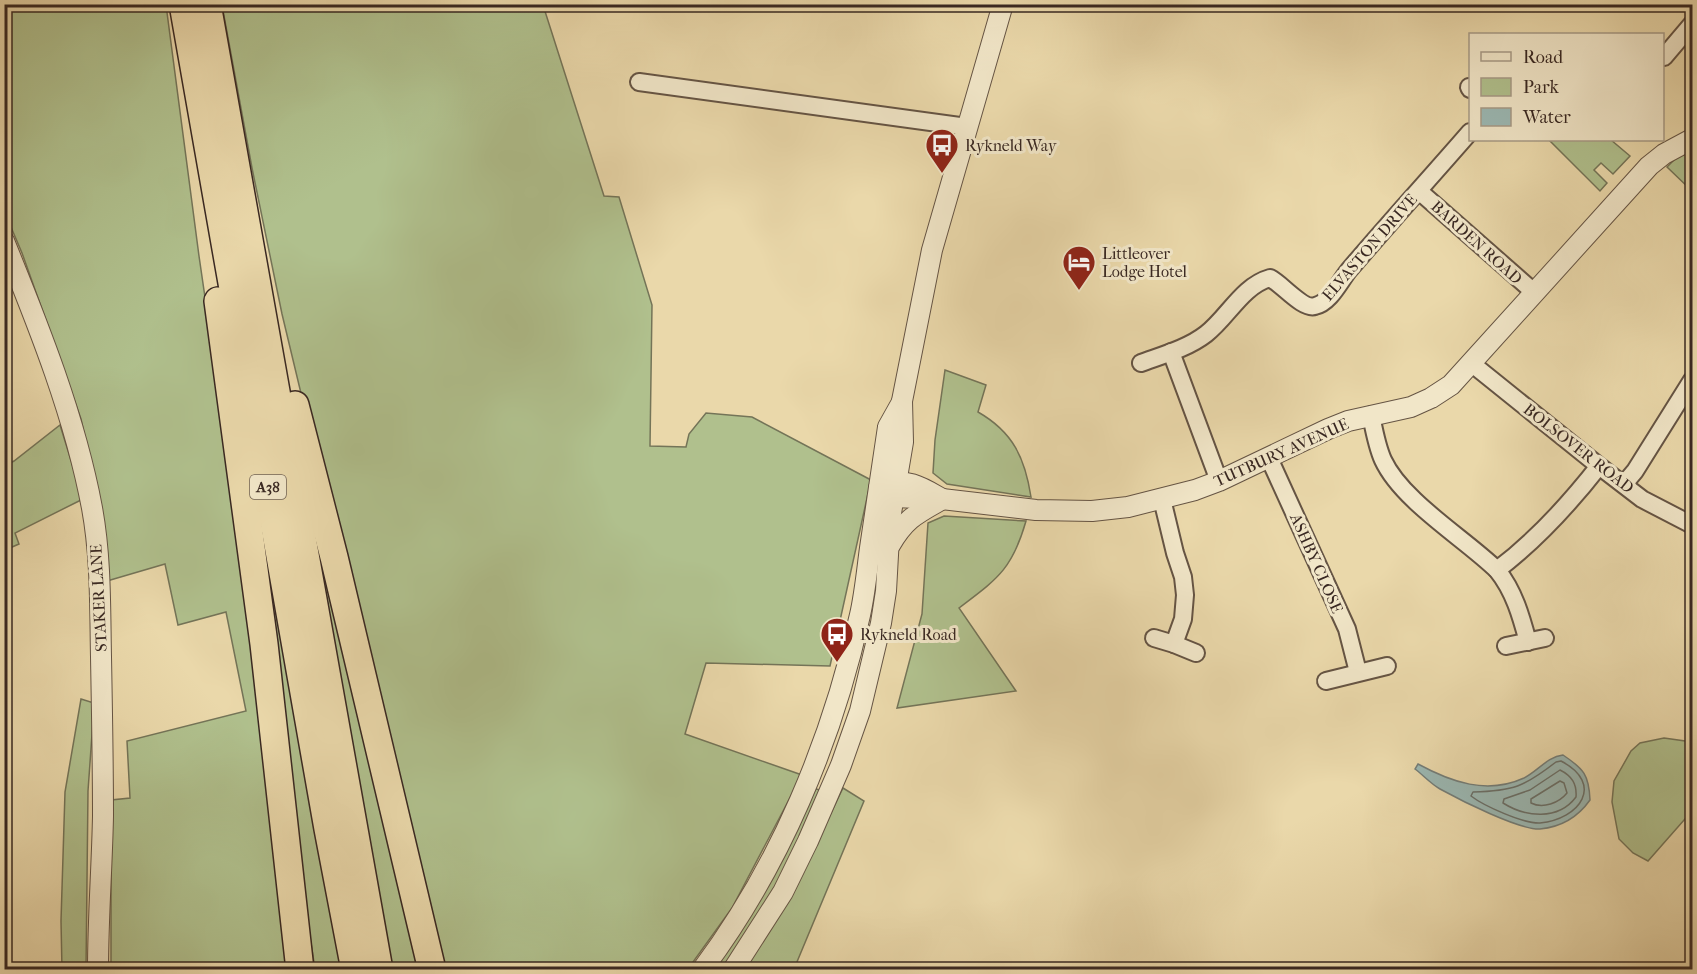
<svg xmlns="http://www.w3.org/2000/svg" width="1697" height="974" font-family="'IM FELL French Canon',serif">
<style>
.green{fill:#b0c08d;stroke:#747458;stroke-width:1.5}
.water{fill:#9bb8b3;stroke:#747e79;stroke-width:1.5}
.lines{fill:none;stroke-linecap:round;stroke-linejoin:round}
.shore{stroke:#6a706a;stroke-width:1.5}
.minor-casing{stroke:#655444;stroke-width:20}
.tertiary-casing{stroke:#655444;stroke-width:22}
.trunk-casing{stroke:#392822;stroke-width:30}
.minor{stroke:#f1e6c8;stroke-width:16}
.tertiary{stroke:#f1e6c8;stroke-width:20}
.trunk{stroke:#ead8aa;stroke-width:27}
.labels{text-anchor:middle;stroke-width:6;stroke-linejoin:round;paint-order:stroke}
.shield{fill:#f1e6c8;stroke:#706154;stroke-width:1.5}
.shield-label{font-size:15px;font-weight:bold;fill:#392822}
.poi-label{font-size:16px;fill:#392822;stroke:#f1e6c8;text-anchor:start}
.street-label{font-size:16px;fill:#392822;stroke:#f1e6c8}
</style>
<rect width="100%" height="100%" fill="#ead8aa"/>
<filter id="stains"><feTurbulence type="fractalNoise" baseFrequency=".00333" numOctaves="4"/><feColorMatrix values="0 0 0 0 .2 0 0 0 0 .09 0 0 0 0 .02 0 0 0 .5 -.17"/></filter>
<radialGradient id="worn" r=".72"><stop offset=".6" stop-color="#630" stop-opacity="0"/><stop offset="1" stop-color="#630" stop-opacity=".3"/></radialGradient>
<!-- green -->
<g class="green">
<polygon points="4,5 166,5 199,256 242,552 292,969 111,969 111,800 130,798 127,741 246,711 226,612 178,625 165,564 107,581 102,518 81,419 22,253 5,213"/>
<polygon points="222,5 543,5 604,196 619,197 652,305 650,446 686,447 689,434 706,413 752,417 871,480 830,666 706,663 685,734 802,775 732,908 688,969 439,969 282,314 252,168"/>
<polygon points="1549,140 1611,140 1630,156 1613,174 1601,163 1594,170 1607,183 1600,191"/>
<polygon points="1692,149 1692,191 1667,167 1677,157"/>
<path d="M945,370L986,385L978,412C1013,432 1025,458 1031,497L947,484L933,473L935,440Z"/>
<polygon points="60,425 83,499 15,533 19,544 5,550 5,466 14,461"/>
<polygon points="256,474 342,969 315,969 298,858"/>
<path d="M944,516L1026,521C1012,570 997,579 959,608L1016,691L897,708L922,614L928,523Z"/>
<polygon points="319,550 427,969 390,969 314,556"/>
<polygon points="81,699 94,703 94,706 88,791 86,969 62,970 61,921 65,792"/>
<polygon points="1664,738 1692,742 1692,811 1648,861 1633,853 1619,839 1612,802 1614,781 1631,751 1640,743"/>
<polygon points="843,788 864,801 794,969 745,970 797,883"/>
<polygon points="816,789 820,790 786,868 761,911 722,969 712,970"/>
</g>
<!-- water -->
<path class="water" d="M1563,755C1584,769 1589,775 1590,800C1578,817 1561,827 1540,829C1519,830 1460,800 1440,789C1431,784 1423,775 1415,769L1418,764C1451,782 1487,795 1524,778C1538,771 1547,757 1563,755Z"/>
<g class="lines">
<!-- shore -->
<g class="shore">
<path d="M1561,761C1605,784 1580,819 1540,823C1524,824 1484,806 1471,796L1473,792C1513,791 1524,787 1556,762Z"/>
<path d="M1560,770C1572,776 1577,784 1576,797C1558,821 1525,817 1503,803L1504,799L1530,790Z"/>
<path d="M1560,781L1564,783L1567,793C1559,803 1543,809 1531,803V799Z"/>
</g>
<defs>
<g id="minor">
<polyline points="1664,57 1692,24"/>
<polyline points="639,82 967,127"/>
<polyline points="1469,87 1470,89"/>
<polyline points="1419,191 1535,293"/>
<polyline points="1171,352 1219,481"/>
<path d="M1141,363C1163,355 1188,348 1206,334C1228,317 1242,286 1270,278C1282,284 1303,310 1315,306C1330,303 1340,281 1349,270C1389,223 1430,178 1470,132"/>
<polyline points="1471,363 1599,466 1642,499 1692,525"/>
<path d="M1371,415C1374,430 1377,447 1383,460C1402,501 1464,538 1497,570C1514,591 1521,616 1528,642"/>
<polyline points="1269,458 1347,629 1358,672"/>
<polyline points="1624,484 1635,471 1692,380"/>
<polyline points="1162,499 1175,553 1183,577 1185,595 1183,619 1174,644"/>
<path d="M1497,570C1534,542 1570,503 1599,466"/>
<polyline points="1154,638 1174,644 1196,653"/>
<polyline points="1506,646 1545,638"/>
<polyline points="1326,681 1387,666"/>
</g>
<g id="tertiary">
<path d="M4,241C39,327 75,417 92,508C101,557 100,607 101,657C102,710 103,763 103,816C102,867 98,918 98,970"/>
<path d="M885,486C907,477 923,488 942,499"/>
<polyline points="879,488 894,497 942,499 1036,510 1092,511 1128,507 1195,490 1219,481 1328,429 1348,421 1411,407 1431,398 1451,385 1649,166 1664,154 1692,139"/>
<path d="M890,545C905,519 916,514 941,500"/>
<path d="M702,970C780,866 832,741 860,615C865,593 867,570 870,548C876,507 882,467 888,427L902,402"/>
<polyline points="733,970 783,892 808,841 841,765 860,711 881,623 886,591 890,519 903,442 902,401 932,250 1003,4"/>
</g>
<g id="trunk">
<polyline points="183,4 328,829 355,970"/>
<polyline points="207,4 379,970"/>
<polyline points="218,301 264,644 300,970"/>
<polyline points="295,405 334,557 432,970"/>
</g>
</defs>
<!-- minor casing -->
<use href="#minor" class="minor-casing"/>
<!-- tertiary casing -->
<use href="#tertiary" class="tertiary-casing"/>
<!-- trunk casing -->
<use href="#trunk" class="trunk-casing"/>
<!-- minor -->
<use href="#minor" class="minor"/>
<!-- tertiary -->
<use href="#tertiary" class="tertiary"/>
<!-- trunk -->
<use href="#trunk" class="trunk"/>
</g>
<!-- icons -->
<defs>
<symbol id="bus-pin" viewBox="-11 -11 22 30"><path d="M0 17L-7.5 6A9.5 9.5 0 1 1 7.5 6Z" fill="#8f2418" stroke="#f1e6c8"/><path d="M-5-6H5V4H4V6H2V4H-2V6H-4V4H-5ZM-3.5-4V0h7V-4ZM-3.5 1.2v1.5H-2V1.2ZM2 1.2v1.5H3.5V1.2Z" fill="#fff"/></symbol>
<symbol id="hotel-pin" viewBox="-11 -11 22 30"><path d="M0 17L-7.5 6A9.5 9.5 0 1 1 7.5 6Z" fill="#8f2418" stroke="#f1e6c8"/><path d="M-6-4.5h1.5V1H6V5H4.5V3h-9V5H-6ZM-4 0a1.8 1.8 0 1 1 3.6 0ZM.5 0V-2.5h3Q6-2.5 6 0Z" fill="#fff"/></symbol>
</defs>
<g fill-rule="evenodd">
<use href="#bus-pin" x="923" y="126" width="38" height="52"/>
<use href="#hotel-pin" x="1060" y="243" width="38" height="52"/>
<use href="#bus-pin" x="818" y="615" width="38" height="52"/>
</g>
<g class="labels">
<!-- shield labels -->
<rect class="shield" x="250" y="475" width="36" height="24" rx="4.5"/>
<g class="shield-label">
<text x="268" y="492">A38</text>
</g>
<!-- poi labels -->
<g class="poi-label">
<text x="965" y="151">Rykneld Way</text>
<text x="1102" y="259">Littleover<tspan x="1102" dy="18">Lodge Hotel</tspan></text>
<text x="860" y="640">Rykneld Road</text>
</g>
<!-- street labels -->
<g class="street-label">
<text transform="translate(1477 242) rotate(42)" y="6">BARDEN ROAD</text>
<text transform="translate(1369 247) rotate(-49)" y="6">ELVASTON DRIVE</text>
<text transform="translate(1579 448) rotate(38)" y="6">BOLSOVER ROAD</text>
<text transform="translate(1281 452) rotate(-24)" y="6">TUTBURY AVENUE</text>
<text transform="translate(1317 563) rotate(66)" y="6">ASHBY CLOSE</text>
<text transform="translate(98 598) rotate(-93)" y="6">STAKER LANE</text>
</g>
</g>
<!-- margin -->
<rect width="1697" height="974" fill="none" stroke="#ead8aa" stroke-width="24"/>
<rect x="6" y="6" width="1685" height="962" fill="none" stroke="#392822" stroke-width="3"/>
<rect x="12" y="12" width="1673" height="950" fill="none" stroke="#392822" stroke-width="1.5"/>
<!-- legend -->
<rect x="1469" y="33" width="195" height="108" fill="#f1e6c8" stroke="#a79a86" stroke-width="1.5"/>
<rect x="1481" y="52" width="30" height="9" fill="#f1e6c8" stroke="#a79a86" stroke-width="1.5"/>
<text x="1523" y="63" font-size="18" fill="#392822">Road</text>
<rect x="1481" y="78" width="30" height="18" fill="#b0c08d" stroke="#a79a86" stroke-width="1.5"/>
<text x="1523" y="93" font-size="18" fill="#392822">Park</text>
<rect x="1481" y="108" width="30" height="18" fill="#9bb8b3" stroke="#a79a86" stroke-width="1.5"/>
<text x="1523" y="123" font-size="18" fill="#392822">Water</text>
<rect width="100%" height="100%" filter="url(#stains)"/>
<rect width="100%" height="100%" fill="url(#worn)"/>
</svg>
